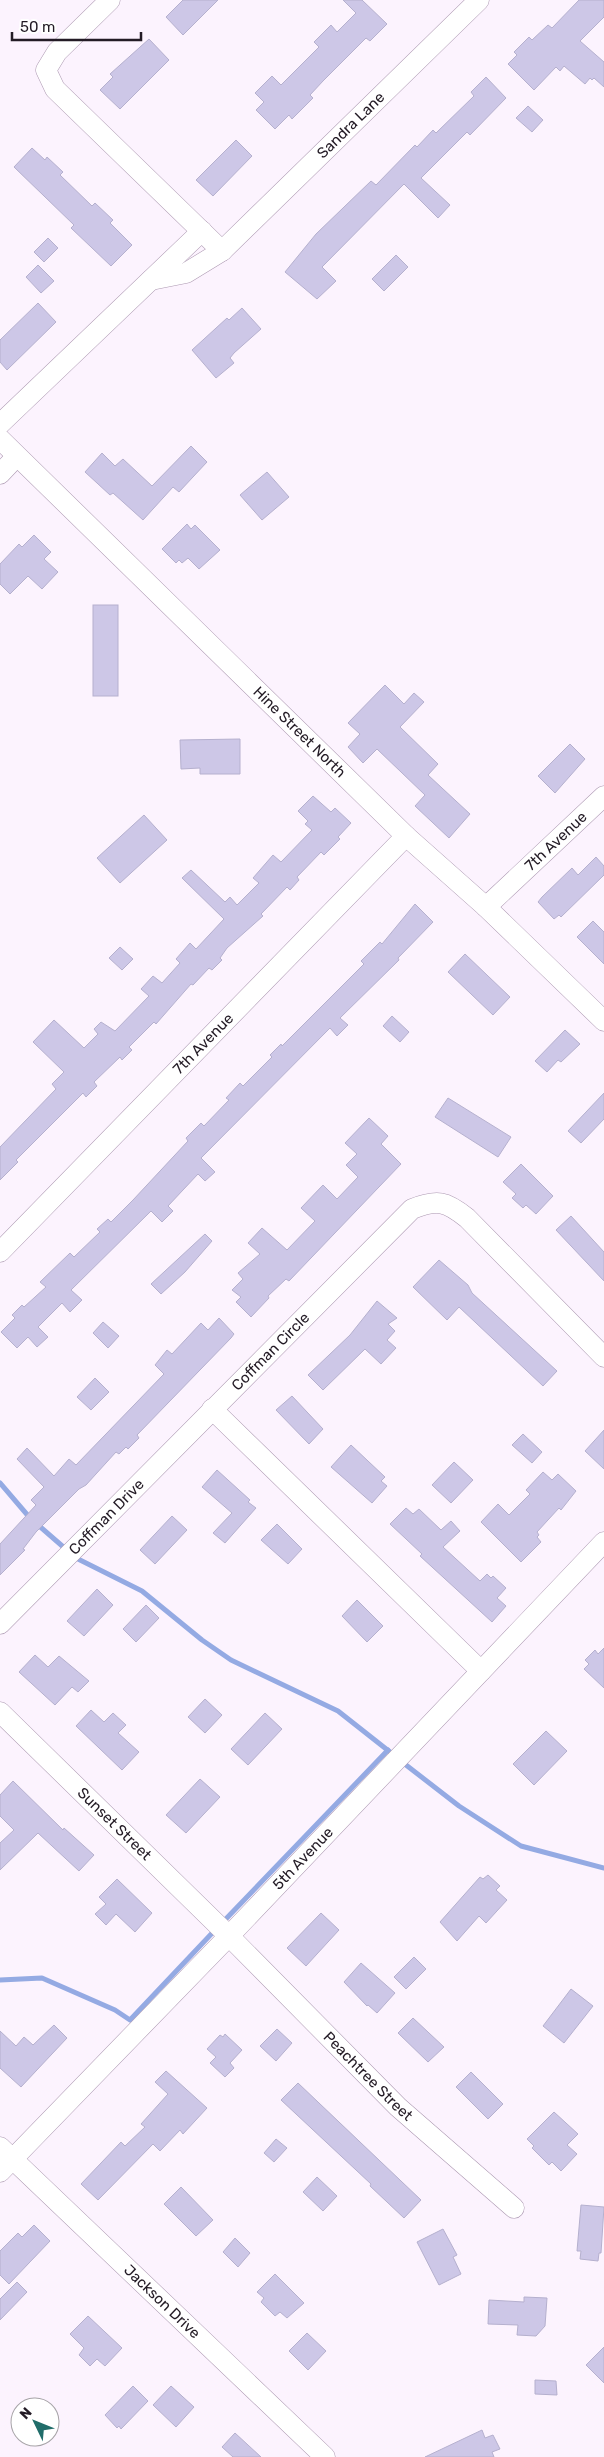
<svg xmlns="http://www.w3.org/2000/svg" width="604" height="2457" font-family="Rubik,sans-serif">
<style>
.lines{fill:none;stroke-linecap:round;stroke-linejoin:round}
.stream{stroke:#94aae3;stroke-width:5}
.building{fill:#cdc7e7;stroke:#b5b0ce}
.minor-casing{stroke:#ac98b1;stroke-width:21}
.minor{stroke:#fff;stroke-width:20}
.labels{text-anchor:middle;stroke-width:5;stroke-linejoin:round;paint-order:stroke}
.street-label{font-size:15px;fill:#231b25;stroke:#fff}
</style>
<rect width="100%" height="100%" fill="#fcf3fe"/>
<g class="lines">
<!-- stream -->
<g class="stream">
<polyline points="0,1483 30,1518"/>
<polyline points="37,1524 68,1551"/>
<polyline points="74,1557 142,1591 202,1640 231,1660 338,1711 390,1752"/>
<polyline points="406,1765 459,1806 521,1846 604,1868"/>
<polyline points="222,1923 388,1750"/>
<polyline points="0,1980 42,1978 115,2010 130,2020 216,1929"/>
</g>
</g>
<!-- building -->
<g class="building">
<polygon points="183,0 218,0 183,35 166,17"/>
<polygon points="343,0 362,0 387,24 370,41 366,38 323,81 310,95 313,98 292,119 289,115 275,129 256,110 264,102 255,93 272,76 281,85 319,47 314,42 331,25 337,32 356,13"/>
<polygon points="579,0 604,0 604,17 580,41 604,62 604,87 594,78 592,80 590,78 585,84 564,66 560,71 556,67 534,90 508,64 517,55 514,52 529,37 532,40 548,25 552,28"/>
<polygon points="149,39 169,60 120,109 100,90 113,77 110,74"/>
<polygon points="486,77 506,98 470,135 467,132 421,178 450,205 438,218 404,184 322,267 336,281 317,299 285,272 316,234 371,181 376,185 415,145 417,147 433,130 436,133 474,96 471,92"/>
<polygon points="528,106 543,120 532,132 516,118"/>
<polygon points="236,140 252,156 213,196 196,180"/>
<polygon points="32,148 45,160 47,157 63,172 60,175 92,206 95,203 113,220 110,223 132,245 111,266 71,228 74,225 14,167"/>
<polygon points="48,238 58,248 44,262 34,252"/>
<polygon points="396,255 408,267 384,291 372,279"/>
<polygon points="38,265 54,281 41,293 26,277"/>
<polygon points="38,303 56,322 7,370 0,362 0,340"/>
<polygon points="242,308 261,329 234,353 230,358 234,363 216,378 192,350 227,318 229,320"/>
<polygon points="191,446 207,462 179,492 173,487 143,520 113,493 110,495 85,472 102,453 115,466 123,459 152,486"/>
<polygon points="267,472 289,497 262,520 240,495"/>
<polygon points="187,524 191,529 195,525 220,550 199,569 188,558 182,563 179,560 176,563 162,549"/>
<polygon points="34,535 51,552 44,559 58,572 42,589 28,576 10,594 0,584 0,564 19,544 22,547"/>
<rect x="93" y="605" width="25" height="91"/>
<polygon points="385,685 404,704 414,693 424,702 400,727 438,764 428,775 470,814 449,838 415,806 425,795 377,749 363,763 348,747 360,734 348,723"/>
<polygon points="240,739 240,774 200,774 200,768 181,769 180,740"/>
<polygon points="570,744 585,759 555,793 538,776"/>
<polygon points="313,796 331,812 335,808 351,823 338,837 340,839 324,855 321,852 297,877 299,880 290,890 287,887 261,914 263,916 227,948 220,958 222,960 212,970 209,968 193,985 191,984 156,1024 154,1022 129,1047 132,1050 122,1060 120,1057 94,1082 97,1086 86,1097 83,1093 16,1160 18,1162 0,1180 0,1147 56,1089 52,1084 64,1072 33,1042 54,1020 84,1048 98,1034 94,1029 101,1022 115,1031 149,996 141,989 153,976 162,983 180,963 176,959 190,943 196,949 224,919 182,878 191,870 225,902 230,897 237,905 259,883 253,878 273,855 281,862 312,830 305,824 308,821 298,811"/>
<polygon points="144,815 167,840 120,883 97,858"/>
<polygon points="596,857 604,866 604,875 561,917 559,915 554,919 538,902 542,897 572,868 578,875"/>
<polygon points="415,904 433,922 398,958 399,960 340,1018 348,1025 337,1036 330,1028 201,1158 215,1172 205,1181 198,1174 168,1206 173,1211 162,1222 151,1211 71,1290 82,1300 70,1312 62,1303 38,1327 48,1337 37,1347 28,1337 17,1348 1,1332 15,1318 12,1315 22,1305 24,1307 46,1287 40,1282 70,1253 74,1257 100,1232 97,1229 108,1219 111,1222 133,1200 188,1141 186,1138 201,1123 204,1126 229,1100 226,1098 240,1083 243,1086 272,1057 270,1055 281,1044 282,1046 364,964 361,961 380,942 382,944"/>
<polygon points="593,921 604,932 604,964 577,937"/>
<polygon points="120,947 133,959 122,970 109,958"/>
<polygon points="465,954 510,997 493,1015 448,972"/>
<polygon points="392,1016 409,1032 400,1042 383,1026"/>
<polygon points="565,1030 580,1044 561,1062 558,1060 547,1072 535,1061"/>
<polygon points="604,1093 604,1119 581,1143 568,1131"/>
<polygon points="448,1098 511,1137 498,1157 435,1117"/>
<polygon points="369,1118 388,1136 381,1144 401,1164 289,1281 286,1279 268,1296 269,1298 251,1317 236,1302 241,1297 232,1290 243,1279 238,1273 260,1254 248,1243 262,1228 287,1250 315,1221 301,1208 323,1185 337,1199 358,1177 346,1165 357,1154 345,1143"/>
<polygon points="521,1164 553,1196 536,1214 526,1205 523,1208 512,1198 516,1194 503,1182"/>
<polygon points="571,1216 604,1252 604,1281 556,1230"/>
<polygon points="205,1234 212,1241 185,1272 161,1294 151,1284"/>
<polygon points="439,1260 468,1285 472,1293 557,1371 543,1386 459,1307 447,1320 413,1287"/>
<polygon points="377,1301 397,1318 388,1324 395,1331 387,1340 396,1348 381,1364 365,1349 323,1390 308,1375 350,1335"/>
<polygon points="219,1318 234,1334 231,1338 137,1435 139,1438 128,1449 126,1447 119,1454 116,1452 86,1485 79,1489 36,1532 23,1549 25,1550 0,1575 0,1544 36,1505 31,1500 44,1487 17,1459 27,1448 54,1476 69,1459 76,1465 164,1374 155,1365 167,1350 172,1354 201,1323 208,1330"/>
<polygon points="103,1322 119,1336 108,1348 93,1333"/>
<polygon points="95,1378 109,1392 91,1410 77,1397"/>
<polygon points="292,1396 323,1429 309,1444 276,1410"/>
<polygon points="604,1430 604,1469 585,1451"/>
<polygon points="523,1434 542,1452 532,1463 512,1445"/>
<polygon points="351,1445 385,1477 381,1481 387,1486 372,1503 331,1467"/>
<polygon points="454,1462 473,1480 451,1503 432,1485"/>
<polygon points="217,1470 250,1500 248,1502 256,1508 225,1543 213,1533 232,1513 202,1487"/>
<polygon points="543,1472 552,1480 558,1474 576,1491 561,1510 559,1508 537,1532 539,1535 537,1537 541,1542 521,1562 481,1522 498,1504 509,1515 530,1494 526,1490"/>
<polygon points="406,1508 413,1514 419,1509 441,1530 451,1521 460,1531 443,1547 480,1581 487,1574 491,1578 493,1576 506,1588 497,1598 506,1606 492,1622 420,1556 422,1554 390,1524"/>
<polygon points="172,1516 187,1530 155,1564 140,1550"/>
<polygon points="277,1524 302,1549 288,1564 261,1540"/>
<polygon points="97,1589 113,1605 84,1636 67,1621"/>
<polygon points="357,1600 383,1626 367,1642 342,1616"/>
<polygon points="146,1605 159,1618 136,1642 123,1629"/>
<polygon points="604,1648 604,1688 584,1669 589,1664 585,1660 595,1650 598,1654"/>
<polygon points="35,1655 48,1667 59,1656 89,1681 78,1692 72,1687 55,1705 19,1672"/>
<polygon points="205,1699 222,1715 205,1733 188,1717"/>
<polygon points="91,1710 104,1722 113,1713 126,1725 118,1733 139,1752 122,1770 76,1726"/>
<polygon points="265,1713 282,1729 248,1765 231,1749"/>
<polygon points="546,1731 567,1751 534,1785 513,1764"/>
<polygon points="200,1779 220,1797 186,1833 166,1815"/>
<polygon points="13,1781 63,1830 64,1828 94,1855 79,1871 38,1833 0,1870 0,1843 14,1830 0,1816 0,1795"/>
<polygon points="488,1875 500,1886 496,1890 507,1900 486,1923 479,1916 457,1941 440,1922 480,1877 483,1879"/>
<polygon points="117,1879 152,1913 135,1932 116,1914 106,1925 95,1914 106,1904 99,1897"/>
<polygon points="321,1913 339,1930 306,1966 287,1948"/>
<polygon points="414,1957 426,1969 406,1989 394,1977"/>
<polygon points="361,1963 395,1993 377,2013 368,2005 367,2006 344,1982"/>
<polygon points="571,1989 593,2006 564,2043 543,2026"/>
<polygon points="413,2018 444,2047 428,2062 398,2033"/>
<polygon points="54,2025 67,2038 21,2087 0,2068 0,2031 16,2046 24,2037 33,2045"/>
<polygon points="277,2029 292,2043 276,2061 260,2046"/>
<polygon points="225,2034 242,2050 230,2063 234,2068 225,2077 210,2063 216,2057 207,2049 220,2035 223,2037"/>
<polygon points="166,2071 207,2108 183,2134 180,2130 160,2151 153,2144 98,2200 81,2184 121,2142 125,2146 145,2127 141,2124 168,2094 155,2082"/>
<polygon points="471,2072 503,2104 488,2119 456,2087"/>
<polygon points="298,2083 421,2200 404,2218 370,2186 371,2184 281,2100"/>
<polygon points="554,2112 578,2134 567,2145 577,2154 561,2171 552,2162 549,2165 532,2148 534,2146 527,2139"/>
<polygon points="276,2139 287,2148 274,2162 264,2153"/>
<polygon points="317,2177 337,2196 323,2211 303,2192"/>
<polygon points="181,2187 213,2220 196,2236 164,2204"/>
<polygon points="581,2205 604,2207 601,2253 599,2253 598,2261 580,2259 581,2251 577,2251"/>
<polygon points="34,2225 50,2241 9,2284 0,2275 0,2251 18,2233 22,2237"/>
<polygon points="443,2229 457,2255 453,2257 461,2274 439,2285 417,2242"/>
<polygon points="235,2238 250,2253 238,2267 223,2252"/>
<polygon points="275,2274 304,2303 287,2318 280,2312 275,2316 261,2302 264,2298 257,2292"/>
<polygon points="17,2282 27,2292 0,2320 0,2299"/>
<polygon points="524,2297 547,2298 545,2326 536,2336 517,2335 518,2325 488,2324 489,2300 524,2302"/>
<polygon points="88,2316 122,2348 105,2366 97,2359 90,2366 79,2355 84,2348 70,2334"/>
<polygon points="307,2333 326,2351 308,2370 289,2351"/>
<polygon points="604,2347 604,2383 586,2365"/>
<polygon points="535,2380 556,2381 557,2395 535,2394"/>
<polygon points="133,2386 148,2401 121,2429 119,2426 117,2428 105,2415"/>
<polygon points="171,2386 194,2407 176,2427 153,2405"/>
<polygon points="482,2430 485,2438 493,2435 500,2449 492,2452 494,2457 425,2457"/>
<polygon points="235,2433 261,2457 233,2457 222,2447"/>
</g>
<g class="lines">
<defs>
<g id="minor">
<polyline points="110,0 57,52 46,70 55,89 222,251"/>
<path id="s1" d="M151,280L186,273L222,251L479,0"/>
<polyline points="0,424 202,231"/>
<path id="s2" d="M0,439L406,836L486,907L604,1021"/>
<polyline points="0,474 16,457"/>
<path id="s3" d="M486,907L604,796"/>
<path id="s4" d="M0,1252L406,836"/>
<polyline points="212,1409 481,1671"/>
<path id="s5" d="M0,1624L412,1209C437,1199 446,1201 467,1218L604,1357"/>
<path id="s6" d="M0,1712L229,1936L398,2107L514,2208"/>
<path id="s7" d="M0,2147L325,2457"/>
<path id="s8" d="M0,2172L229,1936L604,1542"/>
</g>
</defs>
<!-- minor casing -->
<use href="#minor" class="minor-casing"/>
<!-- minor -->
<use href="#minor" class="minor"/>
</g>
<g class="labels">
<!-- street labels -->
<g class="street-label">
<text dy="5" stroke="none"><textPath href="#s1" startOffset="258">Sandra Lane</textPath></text>
<text dy="5" stroke="none"><textPath href="#s2" startOffset="419">Hine Street North</textPath></text>
<text dy="5" stroke="none"><textPath href="#s3" startOffset="96">7th Avenue</textPath></text>
<text dy="5" stroke="none"><textPath href="#s4" startOffset="291">7th Avenue</textPath></text>
<text dy="5" stroke="none"><textPath href="#s5" startOffset="384">Coffman Circle</textPath></text>
<text dy="5" stroke="none"><textPath href="#s5" startOffset="151">Coffman Drive</textPath></text>
<text dy="5" stroke="none"><textPath href="#s6" startOffset="160">Sunset Street</textPath></text>
<text dy="5" stroke="none"><textPath href="#s8" startOffset="436">5th Avenue</textPath></text>
<text dy="5" stroke="none"><textPath href="#s6" startOffset="518">Peachtree Street</textPath></text>
<text dy="5" stroke="none"><textPath href="#s7" startOffset="224">Jackson Drive</textPath></text>
</g>
</g>
<!-- north arrow -->
<g transform="translate(35 2422) rotate(313)"><circle r="24" fill="#ffffff" stroke="#a7a4a8"/>
<path d="M0-4L9 19L0 12L-9 19Z" fill="#216d6a"/>
<text y="-8" font-size="14" font-weight="bold" text-anchor="middle" fill="#231b25">N</text>
</g>
<!-- scale -->
<path d="M12 32v8h129v-8" fill="none" stroke="#231b25" stroke-width="2.5"/>
<text x="20" y="32" font-size="15" fill="#231b25" stroke="#ffffff" stroke-width="4" paint-order="stroke">50 m</text>
</svg>
